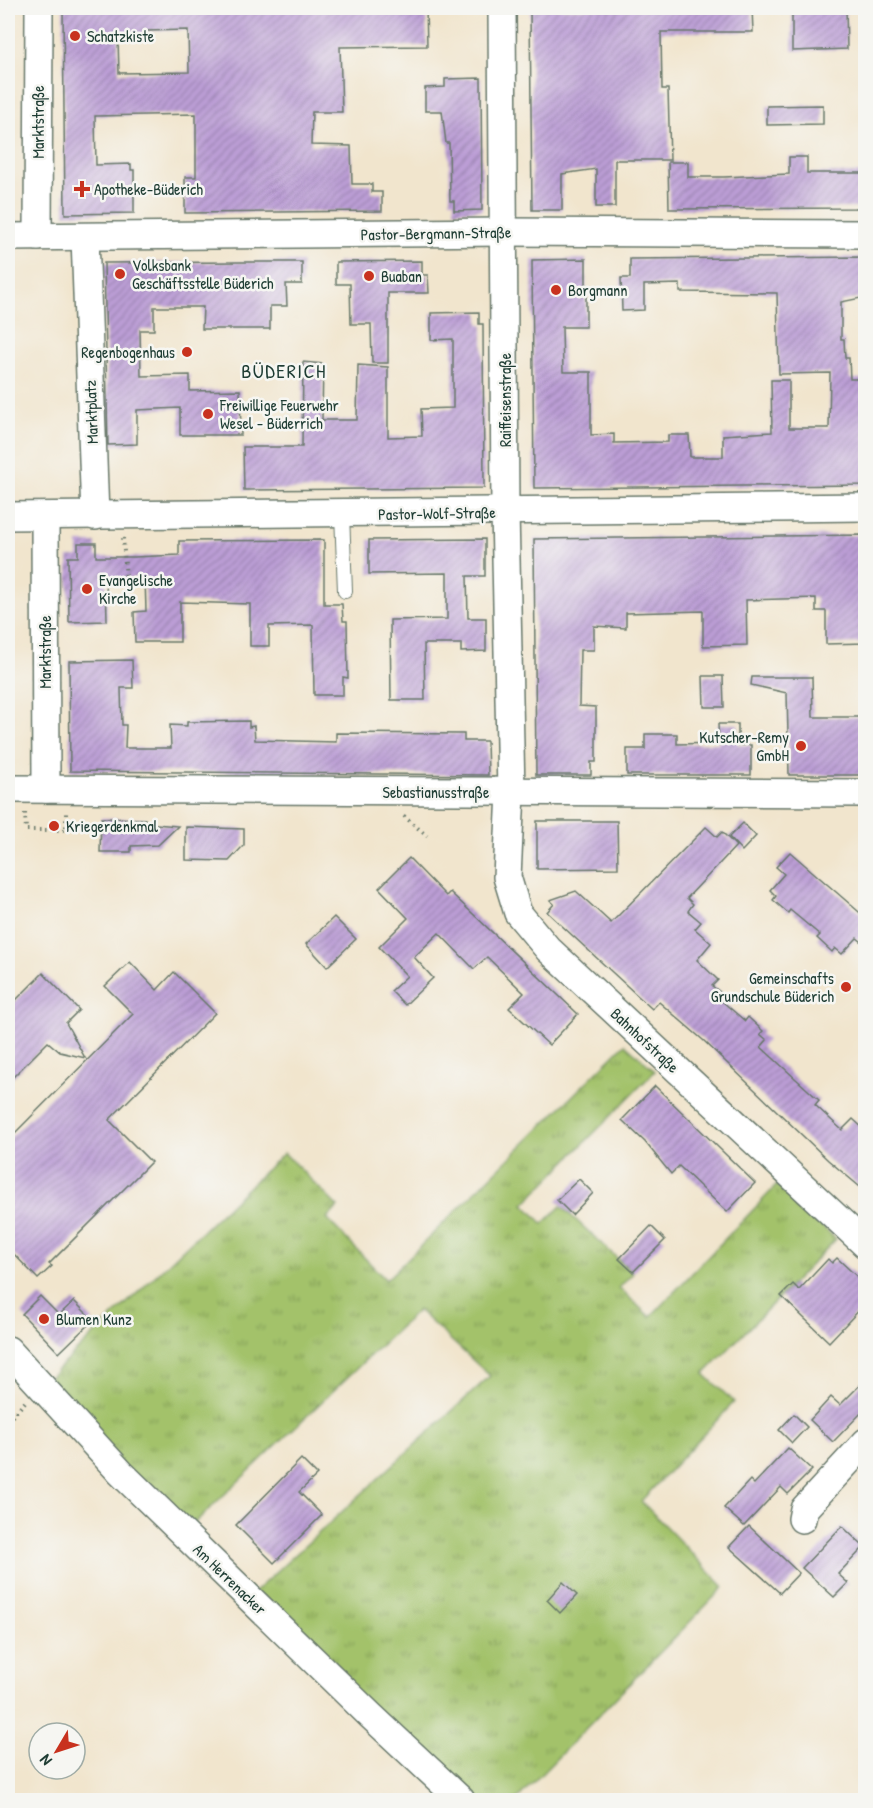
<svg xmlns="http://www.w3.org/2000/svg" width="873" height="1808" font-family="'Patrick Hand',sans-serif">
<style>
.grass{fill:url(#grass-tufts);stroke:#61804f;stroke-width:1.5}
.building{fill:url(#building-hatch);fill-rule:evenodd}
.lines{fill:none;stroke-linecap:round;stroke-linejoin:round}
.lane-casing{stroke:#68786a;stroke-width:16}
.street-casing{stroke:#68786a;stroke-width:30}
.path{stroke:#68786a;stroke-width:4;stroke-dasharray:1.5 4.5;stroke-linecap:butt}
.lane{stroke:#fff;stroke-width:14}
.street{stroke:#fff;stroke-width:27}
.poi-dot{fill:#c8321e;stroke:#f6f6f2;stroke-width:2}
.labels{text-anchor:middle;stroke-width:5;stroke-linejoin:round;paint-order:stroke}
.poi-label{font-size:16px;fill:#1f3d34;stroke:#f6f6f2;text-anchor:start}
.street-label{font-size:16px;fill:#1f3d34;stroke:#f6f6f2}
.quarter-label{font-size:20px;letter-spacing:1.5px;fill:#1f3d34;stroke:#f6f6f2}
</style>
<defs>
<pattern id="grass-tufts" width="24" height="20" patternUnits="userSpaceOnUse" patternTransform="scale(1.5)"><rect width="24" height="20" fill="#a3c26a"/><path d="M3 7l-1-3M5 7V3M7 7l1-3M15 17l-1-3M17 17v-4M19 17l1-3" fill="none" stroke="#849f58"/></pattern>
<pattern id="building-hatch" width="6" height="6" patternUnits="userSpaceOnUse" patternTransform="scale(1.5)"><rect width="6" height="6" fill="#bc9ed6"/><path d="M-1 1l2-2M0 6l6-6M5 7l2-2" fill="none" stroke="#9882ae"/></pattern>
</defs>
<rect width="100%" height="100%" fill="#f6f6f2"/>
<filter id="ink" filterUnits="userSpaceOnUse"><feTurbulence type="fractalNoise" baseFrequency=".0167" numOctaves="2"/><feDisplacementMap in="SourceGraphic" scale="12" xChannelSelector="R" yChannelSelector="G"/><feConvolveMatrix kernelMatrix="1 2 1 2 8 2 1 2 1" color-interpolation-filters="sRGB"/></filter>
<filter id="wash" filterUnits="userSpaceOnUse"><feTurbulence type="fractalNoise" baseFrequency=".008" numOctaves="4" result="noise"/><feDisplacementMap in="SourceGraphic" scale="24" xChannelSelector="R" yChannelSelector="G"/><feGaussianBlur stdDeviation="1.35" result="paint"/><feColorMatrix in="noise" values="0 0 0 0 0 0 0 0 0 0 0 0 0 0 0 0 0 1.4 0 .05"/><feComposite in="paint" operator="in"/></filter>
<g filter="url(#wash)">
<rect width="100%" height="100%" fill="#f1e5cd"/>
<!-- grass -->
<polygon class="grass" points="625,1044 655,1071 524,1204 543,1224 561,1206 633,1273 619,1288 650,1317 777,1185 836,1239 704,1374 734,1402 641,1501 724,1587 516,1800 461,1800 249,1597 490,1376 418,1310 184,1533 41,1385 284,1153 338,1207 327,1219 386,1280"/>
<g id="blocks">
<!-- building -->
<g class="building">
<path d="M63,8H426L427,46L340,47L342,112H312L311,145L351,146L352,184H372V192H382V211L185,213V177H196V114L95,116L96,165L131,164V170H134V213L65,214ZM188,30L189,72L119,73L118,38L146,37V31Z"/>
<polygon points="530,8 752,8 753,32 661,32 662,89 668,89 670,160 615,160 615,207 596,207 596,169 562,174 562,210 532,210"/>
<polygon points="792,8 846,8 847,49 792,51"/>
<polygon points="481,78 482,210 454,211 454,201 450,201 449,143 446,143 442,111 425,111 425,88 445,87 445,79"/>
<polygon points="823,105 823,124 767,125 767,106"/>
<polygon points="789,157 807,157 807,173 866,173 866,208 669,209 668,162 688,162 688,177 724,177 789,174"/>
<polygon points="866,257 866,297 841,302 841,339 844,339 845,358 849,358 850,379 866,379 866,485 534,488 532,260 586,259 586,327 562,327 563,372 591,372 591,435 614,434 614,443 668,442 668,435 689,435 690,457 723,457 723,435 772,432 771,380 789,380 789,428 829,428 830,373 779,374 777,293 680,292 680,284 644,285 644,310 622,311 621,278 630,278 630,259"/>
<polygon points="422,261 422,275 428,275 429,293 388,293 388,363 372,363 371,324 351,324 350,284 336,284 336,262"/>
<polygon points="241,262 302,262 302,284 286,284 287,306 270,306 270,329 202,329 203,307 154,307 154,330 140,330 141,376 190,375 190,391 240,390 241,435 180,435 180,408 137,410 137,444 108,445 104,263"/>
<polygon points="479,312 479,324 483,324 484,488 244,490 243,447 302,447 303,362 323,364 322,420 357,420 358,365 388,367 388,437 422,436 421,409 453,408 453,339 431,340 431,313"/>
<polygon points="866,535 866,643 826,644 826,611 816,611 816,598 746,600 747,645 703,646 703,611 626,613 626,628 594,626 594,650 580,650 579,706 596,707 596,762 591,762 591,775 536,775 534,539"/>
<polygon points="485,539 485,576 467,576 468,618 486,618 486,651 461,652 461,644 424,644 425,700 391,700 390,620 447,619 447,573 369,574 369,540"/>
<polygon points="324,540 324,604 342,604 343,621 347,621 348,678 343,677 343,695 314,695 313,625 269,626 269,646 250,646 250,604 180,602 180,642 135,642 134,612 146,611 145,578 106,578 107,621 69,622 68,557 78,557 78,543 96,543 96,557 134,557 179,555 179,541"/>
<polygon points="132,660 133,688 121,688 122,725 126,725 125,748 171,748 170,725 187,726 187,722 249,721 249,727 254,726 255,740 336,742 336,733 464,734 464,741 487,741 488,775 70,771 69,661"/>
<polygon points="703,676 723,676 724,707 704,707"/>
<polygon points="752,677 812,677 813,717 864,717 865,775 789,775 787,693 751,685"/>
<polygon points="718,724 738,724 738,745 751,745 751,775 627,775 627,749 645,749 645,734 677,734 677,744 719,743"/>
<polygon points="101,818 145,819 145,823 178,826 158,845 131,846 131,852 100,852"/>
<polygon points="537,821 617,821 618,868 537,869"/>
<polygon points="743,823 756,836 742,851 729,837"/>
<polygon points="186,827 244,829 244,845 229,861 186,860"/>
<polygon points="706,827 717,837 722,832 736,846 687,898 693,904 688,911 701,922 695,929 711,943 697,960 718,980 712,986 720,992 716,996 745,1021 748,1017 763,1031 760,1034 767,1040 761,1047 819,1100 815,1105 842,1130 853,1119 866,1131 866,1192 828,1160 703,1040 659,1002 652,1009 547,912 554,904 550,900 576,891 611,923"/>
<polygon points="790,852 866,918 866,945 857,938 842,954 835,948 832,952 817,938 820,935 790,910 788,913 773,900 776,896 770,890 784,874 776,867"/>
<polygon points="409,858 446,896 450,892 578,1014 549,1045 509,1008 524,993 487,957 474,969 439,933 414,957 433,978 405,1005 391,991 407,976 379,947 408,918 379,888"/>
<polygon points="334,917 356,939 327,967 306,944"/>
<polygon points="130,962 157,990 174,972 215,1013 109,1120 151,1162 49,1264 52,1266 38,1279 8,1248 8,1140 133,1014 105,986"/>
<polygon points="43,973 79,1010 66,1023 85,1058 60,1052 48,1042 8,1082 8,1008"/>
<polygon points="655,1086 755,1183 727,1212 679,1166 671,1174 645,1142 622,1120"/>
<polygon points="579,1179 593,1193 572,1215 557,1200"/>
<polygon points="651,1226 665,1240 633,1272 619,1259"/>
<polygon points="837,1258 866,1285 866,1303 829,1342 781,1296 793,1284 799,1290 828,1259 832,1263"/>
<polygon points="40,1296 59,1315 74,1301 93,1320 59,1353 22,1314"/>
<polygon points="866,1379 866,1408 833,1442 810,1420 831,1397 840,1405"/>
<polygon points="794,1414 807,1427 792,1443 779,1430"/>
<polygon points="788,1448 812,1470 788,1494 781,1487 744,1526 724,1508 750,1480 754,1484"/>
<polygon points="301,1459 317,1475 299,1492 322,1515 274,1563 236,1525"/>
<polygon points="749,1526 799,1573 780,1593 729,1547"/>
<polygon points="842,1526 864,1547 838,1574 848,1583 834,1597 802,1568"/>
<polygon points="563,1582 577,1595 560,1613 547,1600"/>
</g>
</g>
</g>
<g filter="url(#ink)">
<use href="#blocks" fill-opacity="0" stroke="#68786a" stroke-width="1.5"/>
<g class="lines">
<defs>
<polyline id="lane" points="342,514 345,591"/>
<g id="street">
<polyline points="502,8 505,512 511,792 507,877 518,913 548,949 866,1245"/>
<polyline points="8,237 505,232 866,234"/>
<polyline points="38,237 39,8"/>
<polyline points="85,237 95,516"/>
<polyline points="8,516 866,507"/>
<polyline points="45,516 46,789"/>
<polyline points="8,789 866,793"/>
<polyline points="8,1350 121,1473 370,1715 461,1800"/>
<polyline points="802,1519 804,1509 866,1442"/>
</g>
</defs>
<!-- lane casing -->
<use href="#lane" class="lane-casing"/>
<!-- street casing -->
<use href="#street" class="street-casing"/>
<!-- path -->
<g class="path">
<polyline points="123,538 127,593"/>
<polyline points="25,813 26,830 66,830 66,813"/>
<polyline points="404,816 427,836"/>
<polyline points="8,1421 25,1402"/>
</g>
<!-- lane -->
<use href="#lane" class="lane"/>
<!-- street -->
<use href="#street" class="street"/>
</g>
</g>
<!-- markers -->
<g class="poi-dot">
<circle cx="75" cy="36" r="6"/>
<path d="M79 180h6v6h6v6h-6v6h-6v-6h-6v-6h6z"/>
<circle cx="120" cy="274" r="6"/>
<circle cx="369" cy="276" r="6"/>
<circle cx="556" cy="290" r="6"/>
<circle cx="187" cy="352" r="6"/>
<circle cx="208" cy="414" r="6"/>
<circle cx="87" cy="589" r="6"/>
<circle cx="801" cy="746" r="6"/>
<circle cx="54" cy="826" r="6"/>
<circle cx="846" cy="987" r="6"/>
<circle cx="44" cy="1319" r="6"/>
</g>
<g class="labels">
<!-- poi labels -->
<g class="poi-label">
<text x="87" y="42">Schatzkiste</text>
<text x="94" y="195">Apotheke-Büderich</text>
<text x="132" y="271">Volksbank<tspan x="132" dy="18">Geschäftsstelle Büderich</tspan></text>
<text x="381" y="282">Buaban</text>
<text x="568" y="296">Borgmann</text>
<text x="175" y="358" text-anchor="end">Regenbogenhaus</text>
<text x="220" y="411">Freiwillige Feuerwehr<tspan x="220" dy="18">Wesel - Büderrich</tspan></text>
<text x="99" y="586">Evangelische<tspan x="99" dy="18">Kirche</tspan></text>
<text x="789" y="743" text-anchor="end">Kutscher-Remy<tspan x="789" dy="18">GmbH</tspan></text>
<text x="66" y="832">Kriegerdenkmal</text>
<text x="834" y="984" text-anchor="end">Gemeinschafts<tspan x="834" dy="18">Grundschule Büderich</tspan></text>
<text x="56" y="1325">Blumen Kunz</text>
</g>
<!-- street labels -->
<g class="street-label">
<text transform="translate(38 122) rotate(-90)" y="6">Marktstraße</text>
<text transform="translate(436 233) rotate(-1)" y="6">Pastor-Bergmann-Straße</text>
<text transform="translate(505 400) rotate(-90)" y="6">Raiffeisenstraße</text>
<text transform="translate(91 412) rotate(-92)" y="6">Marktplatz</text>
<text transform="translate(437 513) rotate(-1)" y="6">Pastor-Wolf-Straße</text>
<text transform="translate(45 652) rotate(-90)" y="6">Marktstraße</text>
<text x="436" y="798">Sebastianusstraße</text>
<text transform="translate(645 1040) rotate(43)" y="6">Bahnhofstraße</text>
<text transform="translate(230 1579) rotate(44)" y="6">Am Herrenacker</text>
</g>
<!-- quarter labels -->
<g class="quarter-label">
<text x="284" y="378">BÜDERICH</text>
</g>
</g>
<!-- margin -->
<rect width="873" height="1808" fill="none" stroke="#f6f6f2" stroke-width="30"/>
<!-- north arrow -->
<g transform="translate(57 1751) rotate(231)"><circle r="28" fill="#f6f6f2" stroke="#a0aca6" stroke-width="1.5"/>
<path d="M0-4.5L10 22L0 15L-10 22Z" fill="#c8321e"/>
<text y="-9" font-size="16" font-weight="bold" text-anchor="middle" fill="#1f3d34">N</text>
</g>
</svg>
